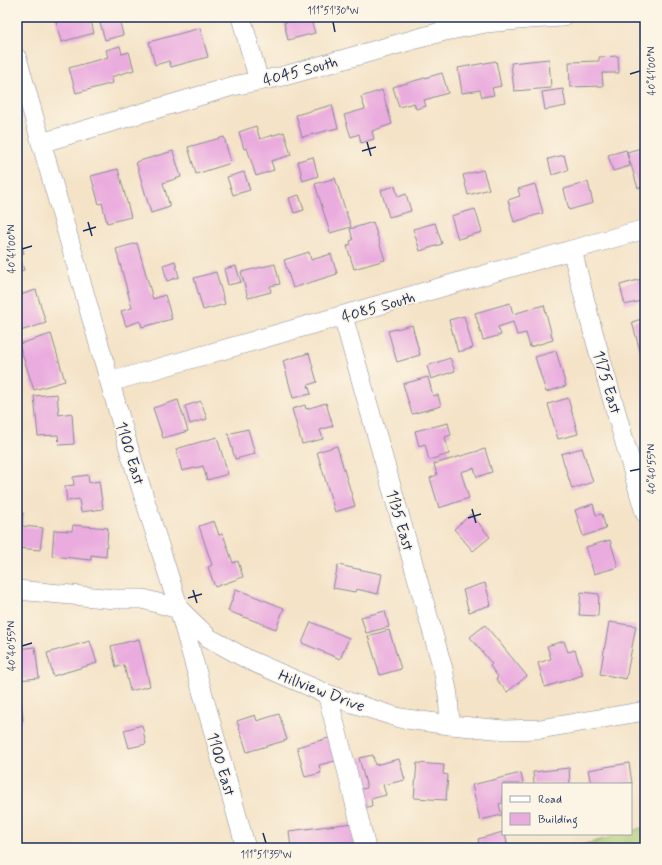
<svg xmlns="http://www.w3.org/2000/svg" width="662" height="865" font-family="Mynerve,sans-serif">
<style>
.green{fill:#adc970;stroke:#647c67}
.building{fill:#eaacdf}
.lines{fill:none;stroke-linecap:round;stroke-linejoin:round}
.minor-casing{stroke:#888992;stroke-width:20}
.minor{stroke:#fff;stroke-width:19}
.ticks{fill:none;stroke:#1b2f5e;stroke-width:1.5}
.labels{text-anchor:middle;stroke-width:3.5;stroke-linejoin:round;paint-order:stroke}
.street-label{font-size:16px;fill:#1b2f5e;stroke:#fcf5e5}
.neatline{fill:none;stroke:#1b2f5e;stroke-width:1.5}
.ticks-label{font-size:10px;text-anchor:middle;fill:#1b2f5e}
</style>
<rect width="100%" height="100%" fill="#fcf5e5"/>
<filter id="ink" filterUnits="userSpaceOnUse"><feTurbulence type="fractalNoise" baseFrequency=".025" numOctaves="2"/><feDisplacementMap in="SourceGraphic" scale="8" xChannelSelector="R" yChannelSelector="G"/><feConvolveMatrix kernelMatrix="1 2 1 2 8 2 1 2 1" color-interpolation-filters="sRGB"/></filter>
<filter id="wash" filterUnits="userSpaceOnUse"><feTurbulence type="fractalNoise" baseFrequency=".012" numOctaves="4" result="noise"/><feDisplacementMap in="SourceGraphic" scale="16" xChannelSelector="R" yChannelSelector="G"/><feGaussianBlur stdDeviation="0.9" result="paint"/><feColorMatrix in="noise" values="0 0 0 0 0 0 0 0 0 0 0 0 0 0 0 0 0 1.4 0 .05"/><feComposite in="paint" operator="in"/></filter>
<g filter="url(#wash)">
<rect width="100%" height="100%" fill="#f4e3c7"/>
<!-- green -->
<polygon class="green" points="645,827 645,848 573,848 621,834 631,834 631,831"/>
<g id="blocks">
<!-- building -->
<g class="building">
<polygon points="55,17 90,17 94,33 61,42"/>
<polygon points="288,17 310,17 315,33 288,40 284,23 289,21"/>
<polygon points="119,18 123,35 105,40 100,23"/>
<polygon points="200,28 208,57 171,67 169,61 155,65 149,42"/>
<polygon points="120,46 122,54 129,52 134,70 111,77 113,83 76,93 69,68 108,57 106,50"/>
<polygon points="618,56 619,73 602,73 603,86 570,87 569,62 599,61 599,57"/>
<polygon points="549,59 551,88 514,91 511,63"/>
<polygon points="496,61 501,86 492,88 494,95 482,97 480,90 462,93 458,68"/>
<polygon points="442,73 448,93 424,100 426,106 416,109 414,103 399,107 393,87"/>
<polygon points="563,89 566,106 545,110 542,92"/>
<polygon points="382,90 392,124 372,131 374,139 361,143 359,134 351,137 344,115 365,109 361,97"/>
<polygon points="332,105 338,128 302,137 296,115"/>
<polygon points="256,126 260,139 284,132 291,155 271,161 274,170 256,176 247,148 244,149 239,132"/>
<polygon points="224,137 231,163 196,174 188,147"/>
<polygon points="645,147 645,186 638,188 627,152"/>
<polygon points="626,150 630,166 613,171 608,155"/>
<polygon points="173,151 181,177 163,183 170,207 151,213 136,162"/>
<polygon points="564,155 568,170 552,175 548,159"/>
<polygon points="313,157 318,176 303,181 298,161"/>
<polygon points="118,169 131,217 107,223 102,203 99,204 91,176"/>
<polygon points="483,170 489,189 468,195 463,175"/>
<polygon points="244,172 250,190 233,195 227,177"/>
<polygon points="335,178 351,227 330,233 315,184"/>
<polygon points="588,182 593,203 569,210 564,189"/>
<polygon points="535,184 543,213 514,222 508,200 520,196 518,189"/>
<polygon points="395,186 398,197 406,194 411,211 389,217 381,190"/>
<polygon points="299,195 304,210 294,213 289,198"/>
<polygon points="475,209 482,232 458,239 451,216"/>
<polygon points="373,222 385,260 354,269 347,246 351,244 350,241 353,240 350,229"/>
<polygon points="435,223 442,244 420,251 413,229"/>
<polygon points="17,232 24,253 19,255 24,270 17,272"/>
<polygon points="137,243 153,299 165,295 172,319 142,327 140,321 126,326 121,311 132,308 116,249"/>
<polygon points="309,252 311,260 331,254 337,274 293,288 284,260"/>
<polygon points="175,261 179,277 167,281 163,265"/>
<polygon points="275,264 280,284 270,286 271,292 248,298 241,272"/>
<polygon points="236,266 241,282 228,285 224,269"/>
<polygon points="216,272 225,304 203,310 194,278"/>
<polygon points="645,278 645,300 625,305 620,285"/>
<polygon points="36,290 46,323 17,332 17,296"/>
<polygon points="510,303 513,314 544,305 553,340 530,347 526,333 517,335 513,322 498,327 501,335 483,340 475,313"/>
<polygon points="464,316 473,348 458,352 449,320"/>
<polygon points="645,318 645,357 642,358 632,322"/>
<polygon points="412,325 420,355 397,362 388,331"/>
<polygon points="51,334 65,381 34,390 19,344"/>
<polygon points="556,351 566,386 546,392 535,357"/>
<polygon points="309,353 317,382 308,385 311,394 293,398 283,361"/>
<polygon points="450,358 455,371 431,379 427,366"/>
<polygon points="428,377 433,396 438,395 441,406 412,414 403,384"/>
<polygon points="57,394 59,415 72,413 74,444 59,445 58,435 38,436 34,396"/>
<polygon points="568,398 578,434 558,439 548,404"/>
<polygon points="178,400 188,431 163,438 153,408"/>
<polygon points="201,401 207,419 190,424 185,406"/>
<polygon points="326,403 333,426 320,430 323,439 302,444 292,409 305,405 306,409"/>
<polygon points="448,423 451,435 445,437 449,454 429,460 425,444 419,446 415,431"/>
<polygon points="248,429 255,454 235,459 228,434"/>
<polygon points="217,437 228,474 207,480 203,466 182,471 176,449"/>
<polygon points="337,446 355,506 335,512 317,452"/>
<polygon points="582,448 593,482 572,489 561,454"/>
<polygon points="485,449 492,472 477,477 474,468 461,472 469,498 439,508 430,478 437,475 434,464"/>
<polygon points="88,475 89,483 99,481 103,509 81,512 79,499 67,501 65,486 74,485 73,477"/>
<polygon points="593,504 596,515 602,514 606,529 583,536 575,510"/>
<polygon points="17,512 23,513 22,526 43,528 40,550 17,548"/>
<polygon points="471,514 490,537 473,551 454,529"/>
<polygon points="214,521 219,535 223,534 233,563 238,561 243,577 215,587 208,567 212,565 199,526"/>
<polygon points="73,525 108,528 106,557 91,555 91,560 52,556 54,530 72,531"/>
<polygon points="610,540 618,567 594,574 586,547"/>
<polygon points="338,565 382,574 378,594 356,589 355,592 333,588"/>
<polygon points="485,583 491,605 469,612 463,590"/>
<polygon points="236,589 284,608 276,629 228,611"/>
<polygon points="581,592 599,594 598,616 579,615"/>
<polygon points="385,611 389,627 366,633 361,617"/>
<polygon points="311,622 349,638 340,659 302,643"/>
<polygon points="609,622 636,626 626,679 600,674"/>
<polygon points="485,625 527,676 507,692 496,679 498,677 490,666 492,664 470,637"/>
<polygon points="389,630 401,669 380,675 368,636"/>
<polygon points="139,639 150,686 130,691 124,665 116,667 111,646"/>
<polygon points="90,641 97,663 53,676 47,653"/>
<polygon points="564,641 568,652 575,650 583,675 545,687 538,663 551,659 547,646"/>
<polygon points="35,647 39,678 18,680 23,720 17,721 17,649"/>
<polygon points="279,714 287,740 247,752 237,721 255,715 257,721"/>
<polygon points="142,725 146,744 129,748 124,730"/>
<polygon points="332,737 339,760 319,765 321,773 305,777 297,747"/>
<polygon points="373,755 375,765 399,759 405,780 383,785 386,795 371,799 372,806 363,808 358,790 367,788 359,758"/>
<polygon points="417,763 444,765 443,774 448,775 446,800 414,798"/>
<polygon points="629,763 632,783 626,784 591,784 588,770"/>
<polygon points="569,768 570,784 534,784 533,772"/>
<polygon points="521,773 523,784 503,784 503,803 499,804 502,815 480,820 472,785"/>
<polygon points="353,823 356,848 291,848 289,831"/>
<polygon points="503,832 503,834 505,834 508,848 480,848 478,839"/>
</g>
</g>
</g>
<g filter="url(#ink)">
<use href="#blocks" fill-opacity="0" stroke="#888992" stroke-width="1"/>
<g class="lines">
<defs>
<g id="minor">
<polyline points="241,17 259,81"/>
<polyline points="17,58 129,449 179,609 246,848"/>
<polyline points="41,143 233,86 284,76 441,32 486,23 529,19 562,17"/>
<polyline points="572,250 592,328 645,513"/>
<polyline points="343,316 443,669 448,695 450,725"/>
<polyline points="110,382 645,229"/>
<polyline points="17,590 115,599 143,599 179,609 209,638 249,660 327,694 349,702 400,718 450,725 505,730 540,729 645,711"/>
<polyline points="327,694 347,770 366,848"/>
</g>
</defs>
<!-- minor casing -->
<use href="#minor" class="minor-casing"/>
<!-- minor -->
<use href="#minor" class="minor"/>
</g>
</g>
<!-- ticks -->
<path class="ticks" d="M333,22L335,32M630,74L640,71M367,142L371,156M362,151L376,147M88,222L92,236M83,231L96,227M22,249L32,246M630,471L640,469M472,509L476,523M468,518L481,514M193,590L197,603M188,598L202,594M22,646L32,643M263,833L266,843"/>
<g class="labels">
<!-- street labels -->
<g class="street-label">
<text transform="translate(300 70) rotate(-15)" y="6">4045 South</text>
<text transform="translate(378 306) rotate(-16)" y="6">4085 South</text>
<text transform="translate(608 382) rotate(74)" y="6">1175 East</text>
<text transform="translate(131 453) rotate(73)" y="6">1100 East</text>
<text transform="translate(401 520) rotate(74)" y="6">1135 East</text>
<text transform="translate(322 690) rotate(21)" y="6">Hillview Drive</text>
<text transform="translate(222 764) rotate(74)" y="6">1100 East</text>
</g>
</g>
<!-- margin -->
<rect width="662" height="865" fill="none" stroke="#fcf5e5" stroke-width="44"/>
<!-- legend -->
<rect x="502" y="783" width="130" height="52" fill="#fcf5e5" stroke="#a2a6af"/>
<rect x="510" y="796" width="20" height="6" fill="#ffffff" stroke="#a2a6af"/>
<text x="538" y="803" font-size="12" fill="#1b2f5e">Road</text>
<rect x="510" y="813" width="20" height="12" fill="#eaacdf" stroke="#a2a6af"/>
<text x="538" y="823" font-size="12" fill="#1b2f5e">Building</text>
<rect x="22" y="22" width="618" height="821" class="neatline"/>
<g class="ticks-label">
<text x="333" y="14">111°51'30"W</text>
<text transform="translate(651 71) rotate(-90)" y="4">40°41'00"N</text>
<text transform="translate(11 249) rotate(-90)" y="4">40°41'00"N</text>
<text transform="translate(651 469) rotate(-90)" y="4">40°40'55"N</text>
<text transform="translate(11 646) rotate(-90)" y="4">40°40'55"N</text>
<text x="266" y="858">111°51'35"W</text>
</g>
</svg>
